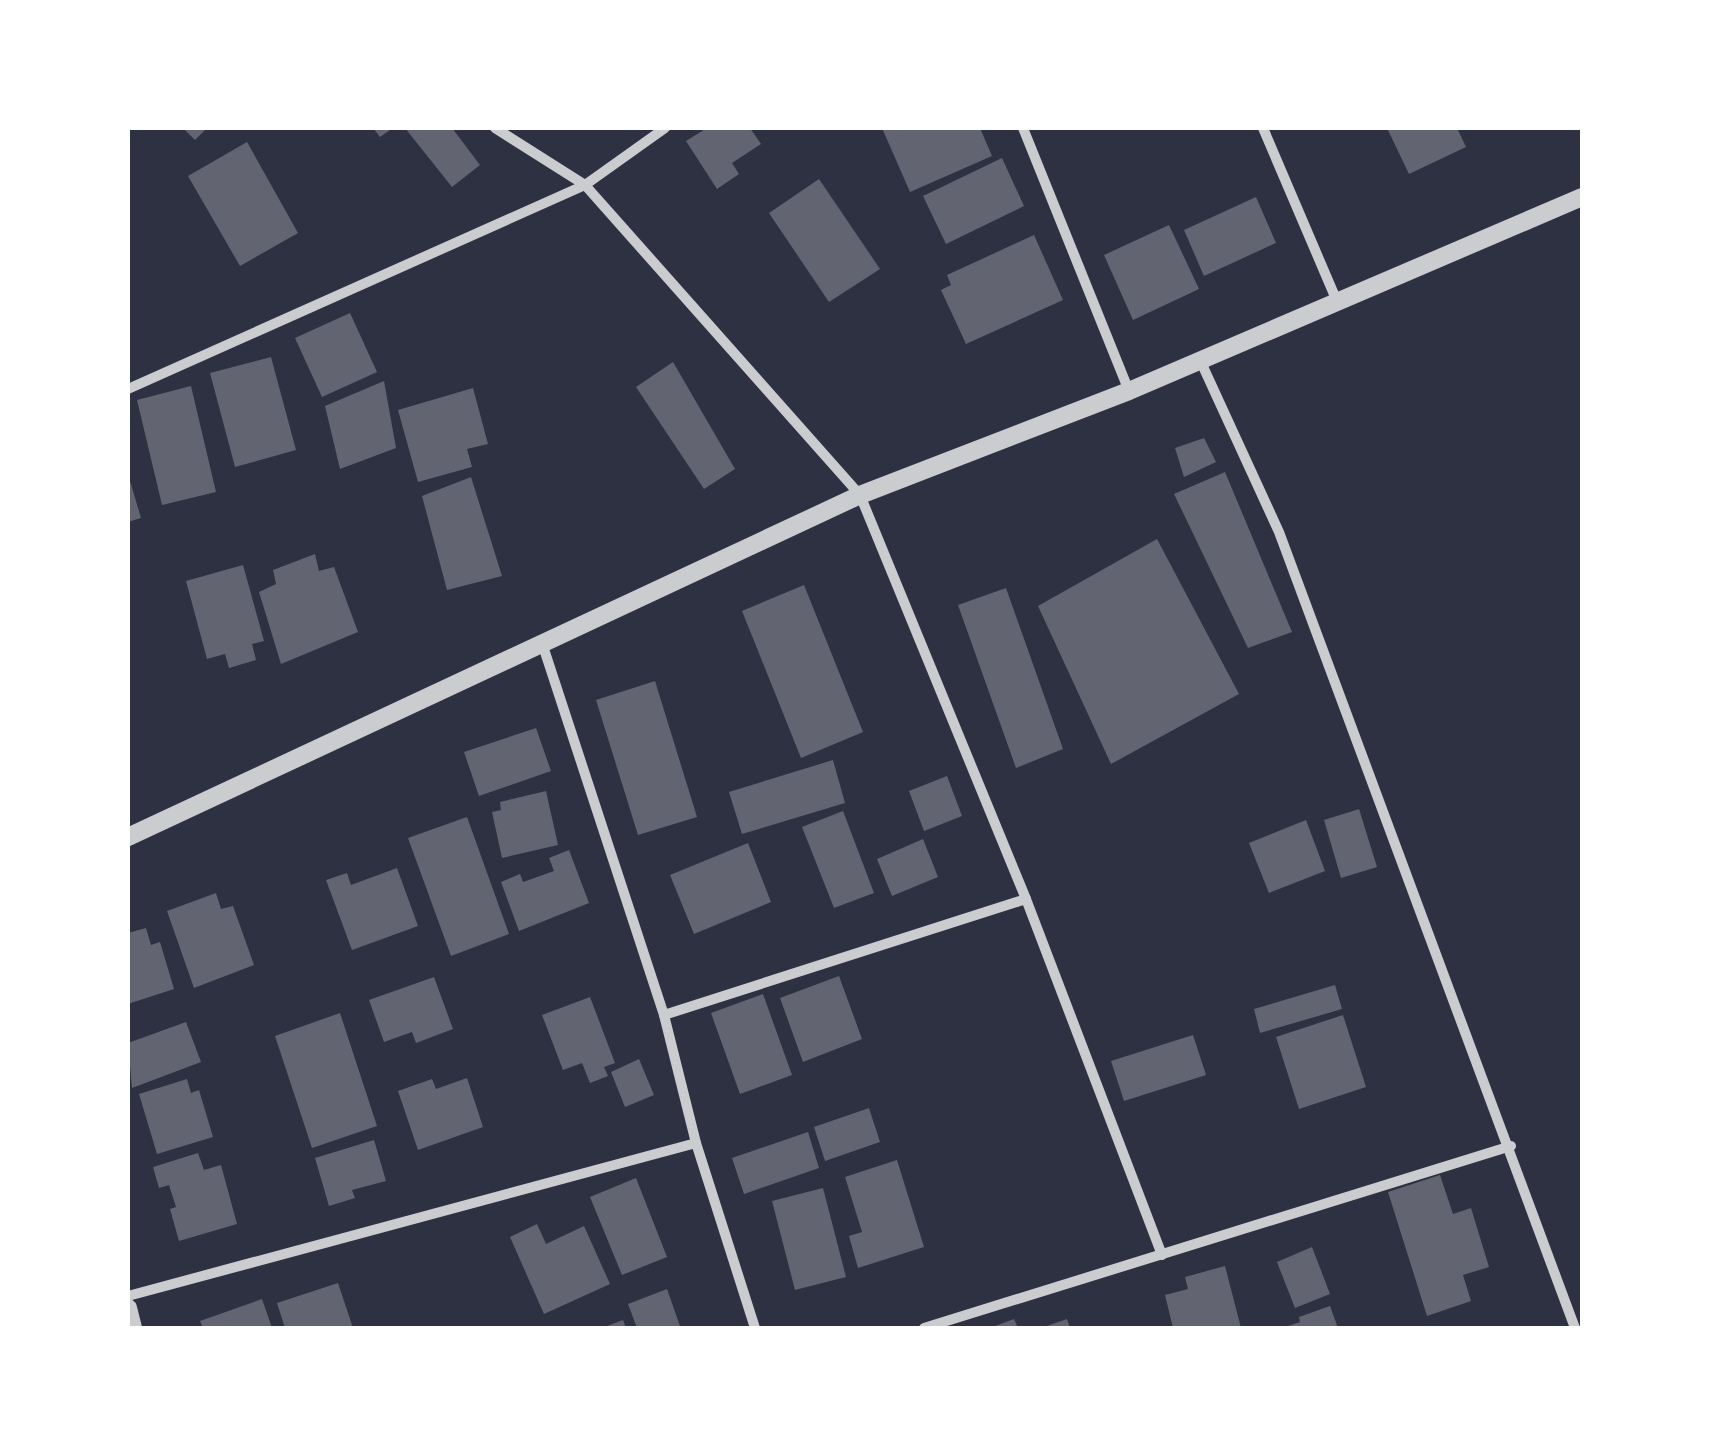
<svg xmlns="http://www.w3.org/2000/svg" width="1710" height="1456" font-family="Lato,sans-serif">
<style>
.building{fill:#626471}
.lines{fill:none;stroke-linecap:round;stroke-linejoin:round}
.minor{stroke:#caccd0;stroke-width:10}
.tertiary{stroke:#caccd0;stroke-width:18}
</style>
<rect width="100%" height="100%" fill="#2d3142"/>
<!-- building -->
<g class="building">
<polygon points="183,128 207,128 195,140"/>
<polygon points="373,128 393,128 380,137"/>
<polygon points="405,128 452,128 480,165 452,187"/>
<polygon points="707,128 750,128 761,144 732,163 739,174 717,189 686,141"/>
<polygon points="882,128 980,128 992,156 910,192"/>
<polygon points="1387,128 1457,128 1466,147 1409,174"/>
<polygon points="247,142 298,233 240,266 188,176"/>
<polygon points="1002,158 1024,206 946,244 923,196"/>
<polygon points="819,179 880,269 829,302 769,213"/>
<polygon points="1256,197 1276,243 1204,276 1184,230"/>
<polygon points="1169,225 1199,289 1133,320 1104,255"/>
<polygon points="1034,235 1063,300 966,344 941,290 951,285 947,275"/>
<polygon points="350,313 377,372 322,397 295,338"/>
<polygon points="271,357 296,450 235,467 210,373"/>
<polygon points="673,362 735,469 704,489 636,387"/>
<polygon points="384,381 396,448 340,469 325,406"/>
<polygon points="191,386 216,492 162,505 137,400"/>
<polygon points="473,388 488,444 467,449 472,467 418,482 398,410"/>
<polygon points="1204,438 1216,462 1184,477 1175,448"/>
<polygon points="1225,472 1292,632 1248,648 1174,494"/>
<polygon points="128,474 141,518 128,522"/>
<polygon points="471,477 502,576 447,590 422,496"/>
<polygon points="1157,539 1239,694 1111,764 1038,606"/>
<polygon points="315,554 319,571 334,567 358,632 281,664 259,592 276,584 273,570"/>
<polygon points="243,565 264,641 252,644 256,660 229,668 225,654 207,659 186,581"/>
<polygon points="804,585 863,732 801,758 742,611"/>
<polygon points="1006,588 1063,749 1016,768 958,605"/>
<polygon points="655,681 697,817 638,835 596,700"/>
<polygon points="536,728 551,771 479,796 464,752"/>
<polygon points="833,760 845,803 742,834 729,792"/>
<polygon points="947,776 962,816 924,831 909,791"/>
<polygon points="546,791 558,845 502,858 492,812 501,810 500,802"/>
<polygon points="1359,809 1377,867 1341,878 1324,820"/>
<polygon points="843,811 874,893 834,908 802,827"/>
<polygon points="467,817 509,934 451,956 408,838"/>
<polygon points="1306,820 1325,871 1269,893 1249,843"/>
<polygon points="923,839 938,877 892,896 877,859"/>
<polygon points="748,843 771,902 694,934 670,875"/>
<polygon points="569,850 589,903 519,931 501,882 520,874 523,882 554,871 549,858"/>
<polygon points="397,868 418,926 352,950 326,880 347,873 351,885"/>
<polygon points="216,893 221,909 233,906 254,965 194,988 167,911"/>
<polygon points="146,928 151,945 160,942 174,989 128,1004 128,933"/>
<polygon points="839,976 862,1039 803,1062 780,998"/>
<polygon points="434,977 453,1029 416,1043 412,1032 384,1042 369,1000"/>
<polygon points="1335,985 1342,1009 1260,1033 1254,1009"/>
<polygon points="763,994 792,1075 740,1094 711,1013"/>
<polygon points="590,997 615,1063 604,1067 608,1076 590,1083 582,1063 563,1070 542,1015"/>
<polygon points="340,1013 377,1126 312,1148 275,1036"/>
<polygon points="1343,1015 1366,1087 1299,1109 1276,1037"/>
<polygon points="186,1022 201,1062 132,1088 128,1043"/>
<polygon points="1193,1035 1206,1075 1124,1101 1111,1061"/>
<polygon points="639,1059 654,1095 625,1107 611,1072"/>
<polygon points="467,1078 483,1127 418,1150 398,1091 432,1079 436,1089"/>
<polygon points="187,1079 191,1093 199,1090 213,1137 157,1154 139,1094"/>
<polygon points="869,1108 880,1142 825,1161 814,1127"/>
<polygon points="808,1132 819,1168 744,1194 732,1158"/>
<polygon points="374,1140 386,1181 352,1190 355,1198 329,1206 315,1158"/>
<polygon points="198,1153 204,1170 221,1165 237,1224 179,1241 170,1209 176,1207 169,1185 159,1188 153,1167"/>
<polygon points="897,1160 924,1247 858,1268 849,1236 862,1232 845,1177"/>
<polygon points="1440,1175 1453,1214 1471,1208 1489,1267 1463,1275 1471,1301 1427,1316 1388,1192"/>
<polygon points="636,1178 667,1257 622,1275 590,1197"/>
<polygon points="823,1188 846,1277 795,1290 772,1201"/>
<polygon points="537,1224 546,1244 584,1226 610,1284 544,1314 510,1237"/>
<polygon points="1312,1247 1330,1294 1295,1308 1277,1262"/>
<polygon points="1225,1266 1241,1328 1173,1328 1165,1295 1188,1289 1185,1277"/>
<polygon points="338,1283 353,1328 285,1328 277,1303"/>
<polygon points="667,1289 680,1326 637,1328 628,1304"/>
<polygon points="262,1299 272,1328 203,1328 200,1321"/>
<polygon points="1330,1306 1338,1328 1282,1328 1300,1322 1299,1317"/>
<polygon points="1014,1319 1018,1328 990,1328"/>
<polygon points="1067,1319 1070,1328 1041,1328"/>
<polygon points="623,1320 626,1328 602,1328"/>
</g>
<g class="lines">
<!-- minor -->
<g class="minor">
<polyline points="495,128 585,185 860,495 1026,899 1162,1255"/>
<polyline points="1023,128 1129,391"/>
<polyline points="1263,128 1336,299"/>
<polyline points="1200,360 1279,532 1575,1328"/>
<polyline points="128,389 585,185 665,128"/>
<polyline points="542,643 664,1015 696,1143 755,1328"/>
<polyline points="664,1015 1026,899"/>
<polyline points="128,1296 696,1143"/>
<polyline points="924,1328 1511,1146"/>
</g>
<!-- tertiary -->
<g class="tertiary">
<polyline points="128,837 860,495 1129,391 1582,197"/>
<polyline points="128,1308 133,1328"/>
</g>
</g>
<!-- border -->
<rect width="1710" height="1456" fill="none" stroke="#ffffff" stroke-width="260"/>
</svg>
